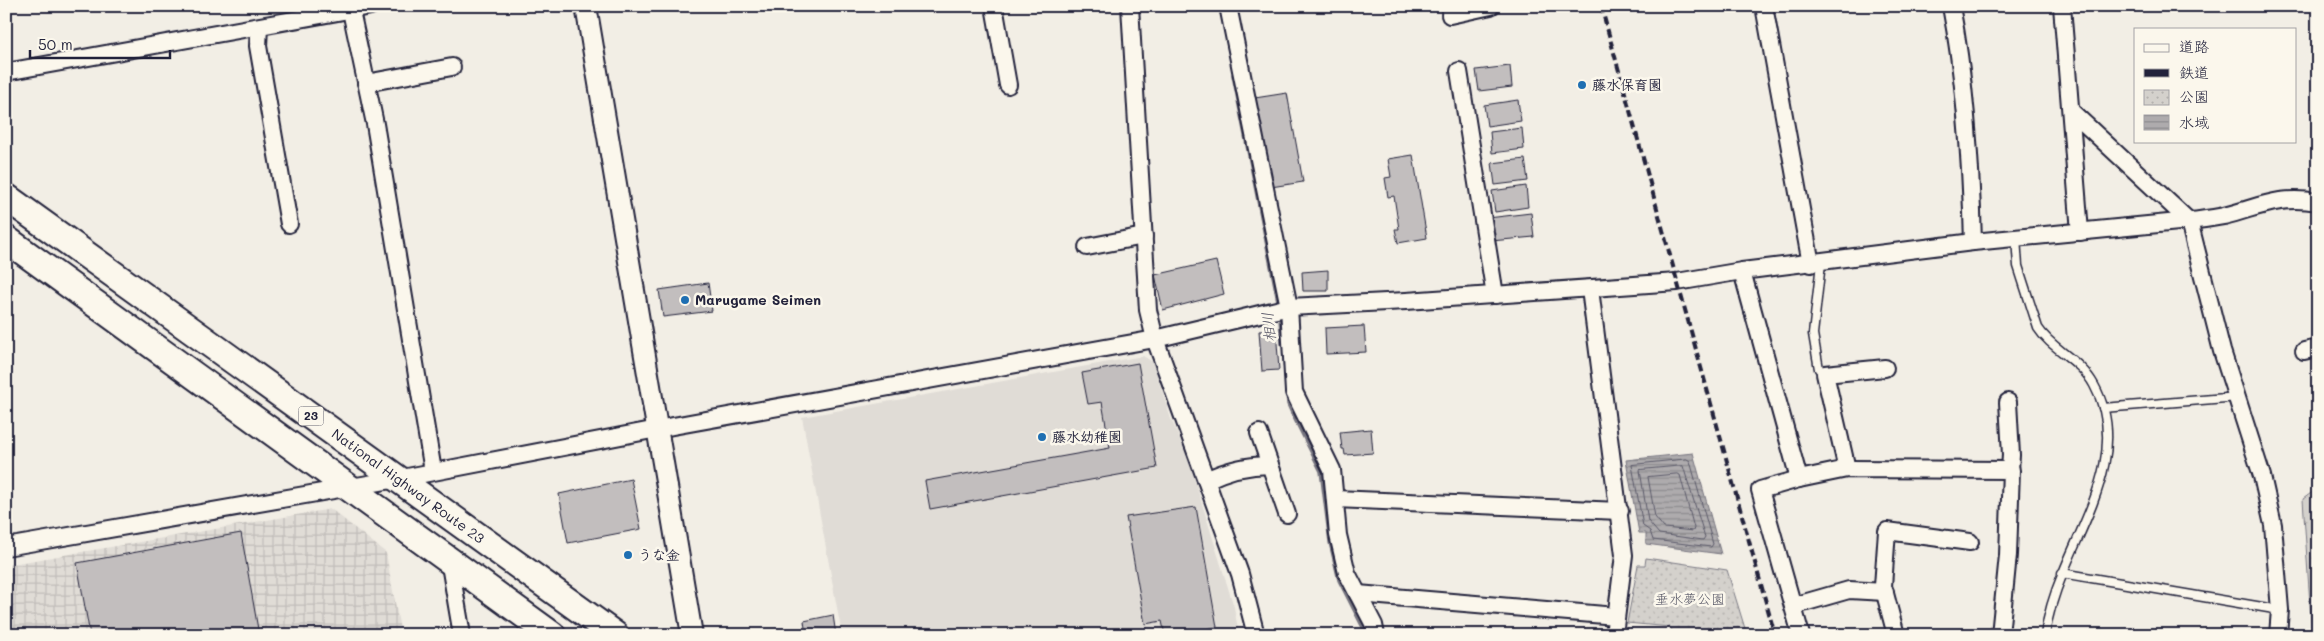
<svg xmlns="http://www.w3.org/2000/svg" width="2324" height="641" font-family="Mali,'Klee One',sans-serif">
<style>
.built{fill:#e0dcd6}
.industrial{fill:url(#industrial-grid)}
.forest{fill:url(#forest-firs);stroke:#7b7a84}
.park{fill:url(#park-dots);stroke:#7b7a84}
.water{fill:url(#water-rules);stroke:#76747f}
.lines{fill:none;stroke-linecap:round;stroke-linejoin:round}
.shore{stroke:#5a5969;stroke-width:1}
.stream{stroke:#76747f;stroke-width:5.5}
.building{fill:#c2bebe;stroke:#22223b}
.service-casing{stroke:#22223b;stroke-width:11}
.minor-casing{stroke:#22223b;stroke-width:20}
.tertiary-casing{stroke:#22223b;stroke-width:24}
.trunk-casing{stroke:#22223b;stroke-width:30}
.service{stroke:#fbf7ec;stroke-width:8}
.minor{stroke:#fbf7ec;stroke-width:16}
.tertiary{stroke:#fbf7ec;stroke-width:20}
.trunk{stroke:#fbf7ec;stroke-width:26}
.rail{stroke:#22223b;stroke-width:4;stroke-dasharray:8 4;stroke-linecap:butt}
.poi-dot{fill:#1f6fb2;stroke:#fbf7ec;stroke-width:2}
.labels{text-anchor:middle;stroke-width:5;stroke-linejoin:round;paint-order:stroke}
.shield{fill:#fbf7ec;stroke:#636270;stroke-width:1}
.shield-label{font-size:12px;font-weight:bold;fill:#22223b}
.poi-label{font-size:14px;font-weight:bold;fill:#22223b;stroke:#fbf7ec;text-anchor:start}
.street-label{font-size:14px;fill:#22223b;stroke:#fbf7ec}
.park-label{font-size:14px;fill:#575766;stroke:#fbf7ec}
.water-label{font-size:15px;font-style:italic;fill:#535263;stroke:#fbf7ec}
</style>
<defs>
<pattern id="industrial-grid" width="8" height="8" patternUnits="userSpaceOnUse" patternTransform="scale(1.25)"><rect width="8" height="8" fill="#e0dcd6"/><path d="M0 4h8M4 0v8" fill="none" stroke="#c0bcb9"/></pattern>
<pattern id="forest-firs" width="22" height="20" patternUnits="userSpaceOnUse" patternTransform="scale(1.25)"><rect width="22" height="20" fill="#d4d1cc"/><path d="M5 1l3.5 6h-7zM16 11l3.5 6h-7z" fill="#b6b3b0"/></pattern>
<pattern id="park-dots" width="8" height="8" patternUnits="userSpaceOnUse" patternTransform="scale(1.25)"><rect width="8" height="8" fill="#d4d1cc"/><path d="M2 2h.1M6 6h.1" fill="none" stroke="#b6b3b0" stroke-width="1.8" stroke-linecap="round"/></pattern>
<pattern id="water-rules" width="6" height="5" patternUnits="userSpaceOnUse" patternTransform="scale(1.25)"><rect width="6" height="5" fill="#aeabad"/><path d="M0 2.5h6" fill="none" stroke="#8d8b8e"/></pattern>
</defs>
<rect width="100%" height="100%" fill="#f2eee5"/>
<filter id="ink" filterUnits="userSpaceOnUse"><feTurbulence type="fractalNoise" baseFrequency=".02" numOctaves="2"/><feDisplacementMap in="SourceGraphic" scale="10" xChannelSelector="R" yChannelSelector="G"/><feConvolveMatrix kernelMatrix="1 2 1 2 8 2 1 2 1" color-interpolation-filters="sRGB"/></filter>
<g filter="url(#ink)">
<!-- built -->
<polygon class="built" points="1143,356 1153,362 1171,419 1187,455 1234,607 1239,635 842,635 802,417"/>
<!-- industrial -->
<polygon class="industrial" points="331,509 386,553 401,635 6,635 6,565"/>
<!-- forest -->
<polygon class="forest" points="2318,488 2318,635 2312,635 2303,499"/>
<!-- park -->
<polygon class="park" points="1646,558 1727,570 1747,635 1674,633 1670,627 1627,623 1638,565 1645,565"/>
<!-- water -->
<polygon class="water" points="1693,453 1721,554 1646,544 1646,533 1639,533 1626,460"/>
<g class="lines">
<!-- shore -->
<g class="shore">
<polygon points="1687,459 1690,461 1713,544 1711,547 1653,540 1650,531 1643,526 1632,465"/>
<polygon points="1683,466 1705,537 1703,540 1659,534 1648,521 1640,470"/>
<polygon points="1677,474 1680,475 1694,528 1693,531 1664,528 1655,517 1648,477"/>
</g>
<!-- stream -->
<g class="stream">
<polyline points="1234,75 1280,306 1283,344"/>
<polyline points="1288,393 1289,404 1293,413 1322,471 1331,542 1340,580 1368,635"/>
</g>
</g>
<!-- building -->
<g class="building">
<polygon points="1510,66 1512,87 1479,91 1476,70"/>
<polygon points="1287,93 1303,182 1271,187 1255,98"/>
<polygon points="1518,100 1521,121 1487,126 1484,105"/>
<polygon points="1522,128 1524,149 1492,153 1490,132"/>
<polygon points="1413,155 1427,238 1398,243 1395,229 1399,229 1394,196 1388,197 1385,178 1391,177 1388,159"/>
<polygon points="1525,159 1528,181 1495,185 1492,163"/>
<polygon points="1526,186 1528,207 1495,212 1492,191"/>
<polygon points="1531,213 1534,237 1491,241 1488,218"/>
<polygon points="1216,261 1224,294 1163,310 1155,275"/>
<polygon points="1328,270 1328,291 1303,291 1302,272"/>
<polygon points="708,283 712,311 663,317 659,290"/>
<polygon points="1364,326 1366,352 1326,354 1325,328"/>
<polygon points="1276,330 1279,370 1262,371 1259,331"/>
<polygon points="1138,363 1157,468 930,509 925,481 1110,448 1102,402 1088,404 1082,373"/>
<polygon points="1371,429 1373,453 1345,455 1344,449 1342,449 1340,432"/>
<polygon points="631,479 641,529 568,543 559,494"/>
<polygon points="1196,507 1217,627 1165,635 1162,621 1145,624 1126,517"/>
<polygon points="241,533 259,635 90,635 77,563"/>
<polygon points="833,615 836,635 806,635 804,621"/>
</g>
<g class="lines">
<defs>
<g id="service">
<path d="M2016,238L2018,266L2038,328C2052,350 2080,359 2094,385C2129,448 2086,515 2063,573C2055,592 2048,614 2045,635"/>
<polyline points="1821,263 1813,334 1819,369 1825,374"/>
<polyline points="2103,408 2238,397"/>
<polyline points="2062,573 2280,610"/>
</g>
<g id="minor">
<polyline points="350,6 375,124 433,471"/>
<polyline points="994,6 1008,85"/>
<polyline points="1130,6 1148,310 1155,339 1240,574 1256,635"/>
<polyline points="1228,6 1289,307 1294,392 1332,470 1338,535 1347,573 1374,625 1376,635"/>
<polyline points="1764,6 1811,264"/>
<path d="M1951,6C1966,84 1971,164 1973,242"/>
<polyline points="2062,6 2080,232"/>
<polyline points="1450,15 1491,6"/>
<polyline points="259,27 258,46 289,224"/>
<polyline points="1459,71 1495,295"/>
<polyline points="6,72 371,6"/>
<polyline points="366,83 452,67"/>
<polyline points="2072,112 2189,221 2222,351 2262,476 2273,525 2280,610 2278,635"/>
<polyline points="1087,247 1144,236"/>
<polyline points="1742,271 1799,479 1847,469 2011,470 2008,555 2000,635"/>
<polyline points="1590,289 1624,555 1614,635"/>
<polyline points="2304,351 2318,348"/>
<polyline points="2008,402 2011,455 2010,470"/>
<polyline points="1259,433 1287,514"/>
<polyline points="1847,469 1825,374 1885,368"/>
<polyline points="1799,479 1760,490 1801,635"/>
<path d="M1206,480C1227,470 1246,465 1270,465"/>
<polyline points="1335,499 1620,511"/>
<path d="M6,547L397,479L673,426L1155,339L1289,307L1406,301L1677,282L1742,271L1973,242L2189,221C2201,220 2213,218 2224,216C2260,207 2278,195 2318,202"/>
<polyline points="449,559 462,635"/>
<polyline points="1358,594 1616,616"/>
<polyline points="1793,606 1849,590 1885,592"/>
<polyline points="1896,635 1883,586 1887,531 1970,542"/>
</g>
<polyline id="tertiary" points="586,6 692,635"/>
<g id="trunk">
<polyline points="6,197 615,635"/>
<polyline points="6,239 552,635"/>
</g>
</defs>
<!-- service casing -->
<use href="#service" class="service-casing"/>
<!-- minor casing -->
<use href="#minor" class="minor-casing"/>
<!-- tertiary casing -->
<use href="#tertiary" class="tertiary-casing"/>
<!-- trunk casing -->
<use href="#trunk" class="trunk-casing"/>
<!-- service -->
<use href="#service" class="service"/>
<!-- minor -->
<use href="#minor" class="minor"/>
<!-- tertiary -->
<use href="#tertiary" class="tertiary"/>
<!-- trunk -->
<use href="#trunk" class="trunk"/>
<!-- rail -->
<polyline class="rail" points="1601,6 1775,635"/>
</g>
</g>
<!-- markers -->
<g class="poi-dot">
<circle cx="1582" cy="85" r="5"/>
<circle cx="685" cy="300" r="5"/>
<circle cx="1042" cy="437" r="5"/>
<circle cx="628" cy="555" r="5"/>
</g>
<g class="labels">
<!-- shield labels -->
<rect class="shield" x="298.5" y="406.5" width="25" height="19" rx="4"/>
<g class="shield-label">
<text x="311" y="420">23</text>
</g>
<!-- poi labels -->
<g class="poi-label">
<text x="1592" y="90">藤水保育園</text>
<text x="695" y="305">Marugame Seimen</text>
<text x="1052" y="442">藤水幼稚園</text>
<text x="638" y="560">うな金</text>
</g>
<!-- street labels -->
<g class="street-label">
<text transform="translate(408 486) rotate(36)" y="5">National Highway Route 23</text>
</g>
<!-- park labels -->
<g class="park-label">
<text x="1690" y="604">垂水夢公園</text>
</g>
<!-- water labels -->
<g class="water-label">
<text transform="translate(1269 327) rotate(-96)" y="5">相川</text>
</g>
</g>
<!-- margin -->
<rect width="2324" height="641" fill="none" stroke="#fbf7ec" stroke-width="25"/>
<rect x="12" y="12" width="2299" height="616" fill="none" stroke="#22223b" stroke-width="2" filter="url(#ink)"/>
<!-- legend -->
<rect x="2134" y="28" width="162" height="115" fill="#fbf7ec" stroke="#a4a2a5"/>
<rect x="2144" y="44" width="25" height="8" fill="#fbf7ec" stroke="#a4a2a5"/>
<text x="2179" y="52" font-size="15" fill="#22223b">道路</text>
<rect x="2144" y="69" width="25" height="8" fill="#22223b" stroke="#a4a2a5"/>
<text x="2179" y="78" font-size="15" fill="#22223b">鉄道</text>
<rect x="2144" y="90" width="25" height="15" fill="url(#park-dots)" stroke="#a4a2a5"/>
<text x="2179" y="102" font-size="15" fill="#22223b">公園</text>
<rect x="2144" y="115" width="25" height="15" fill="url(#water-rules)" stroke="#a4a2a5"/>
<text x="2179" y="128" font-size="15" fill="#22223b">水域</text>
<!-- scale -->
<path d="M30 50v8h140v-8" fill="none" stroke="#22223b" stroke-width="2.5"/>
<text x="38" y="50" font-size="15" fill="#22223b" stroke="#fbf7ec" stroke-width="4" paint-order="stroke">50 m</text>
</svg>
